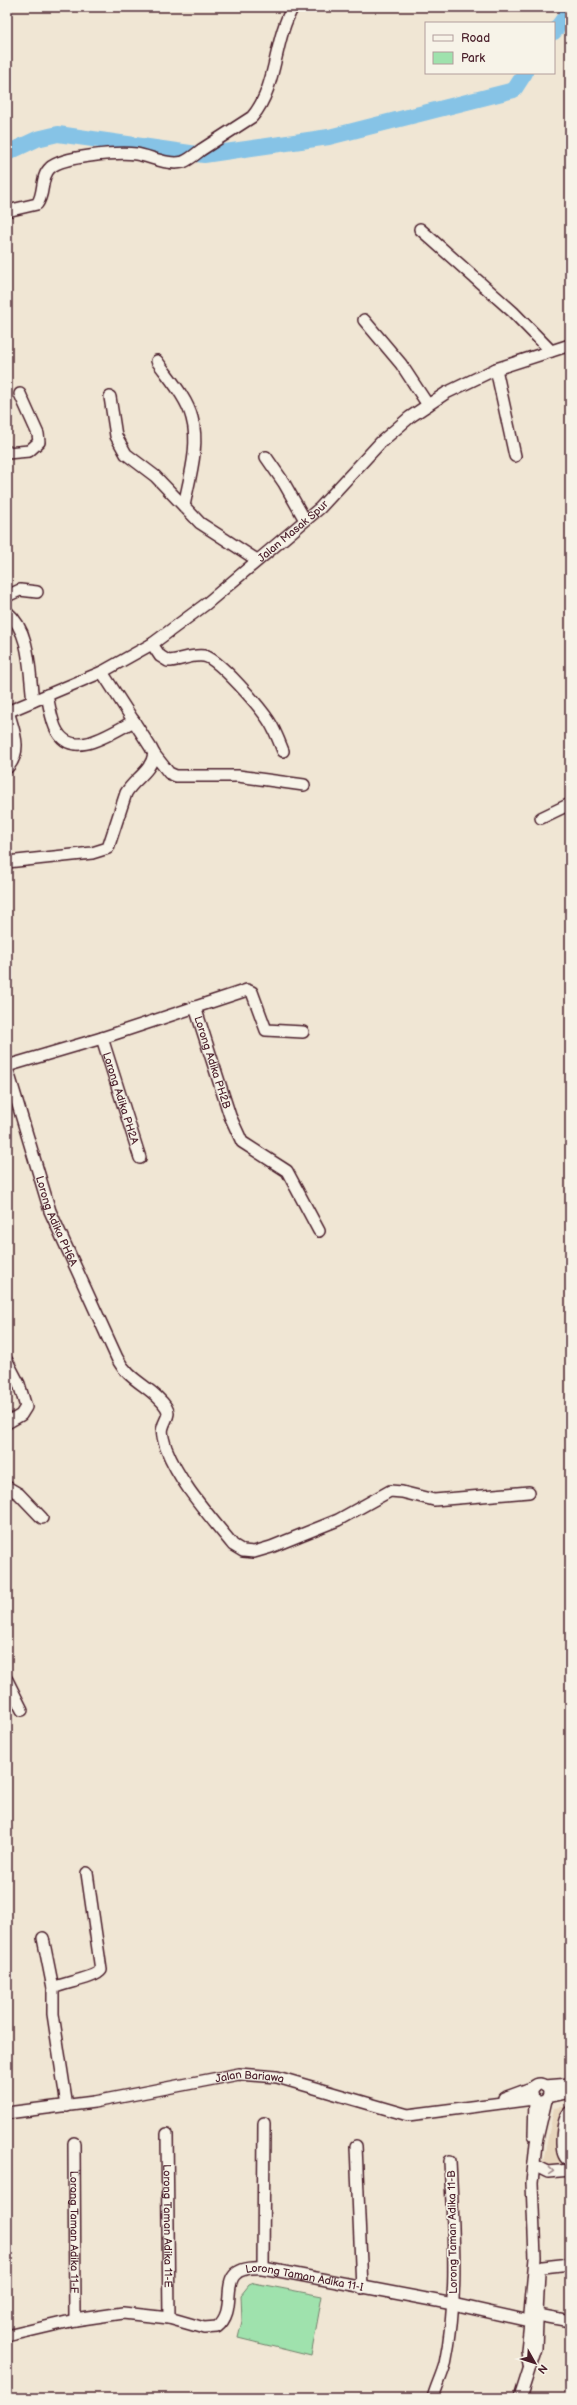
<svg xmlns="http://www.w3.org/2000/svg" width="577" height="2405" font-family="'Balsamiq Sans',sans-serif">
<style>
.built{fill:#e8d6bd}
.green{fill:#9fe2ad;stroke:#74806c}
.lines{fill:none;stroke-linecap:round;stroke-linejoin:round}
.river{stroke:#86c3e6;stroke-width:16}
.minor-casing{stroke:#4a1f2b;stroke-width:14}
.minor{stroke:#f7f3e8;stroke-width:11}
.oneway{stroke:#a0898a}
.labels{text-anchor:middle;stroke-width:3.5;stroke-linejoin:round;paint-order:stroke}
.street-label{font-size:11px;fill:#4a1f2b;stroke:#f7f3e8}
</style>
<rect width="100%" height="100%" fill="#f0e6d4"/>
<filter id="ink" filterUnits="userSpaceOnUse"><feTurbulence type="fractalNoise" baseFrequency=".025" numOctaves="2"/><feDisplacementMap in="SourceGraphic" scale="8" xChannelSelector="R" yChannelSelector="G"/><feConvolveMatrix kernelMatrix="1 2 1 2 8 2 1 2 1" color-interpolation-filters="sRGB"/></filter>
<g filter="url(#ink)">
<!-- built -->
<polygon class="built" points="570,2106 570,2163 550,2166 543,2162 554,2108"/>
<!-- green -->
<polygon class="green" points="254,2283 322,2296 311,2356 238,2338 242,2321 241,2295 249,2285"/>
<g class="lines">
<!-- river -->
<g class="river">
<polyline points="554,32 570,10"/>
<polyline points="7,153 37,139 58,134 204,155 329,137 514,90 525,73"/>
</g>
<defs>
<g id="minor">
<path d="M7,211L37,204C45,194 40,177 50,168C62,156 119,152 136,154C150,156 168,166 183,162C189,160 196,154 201,150C218,139 235,128 252,117C278,86 273,41 293,7"/>
<polyline points="420,229 513,312 551,351"/>
<polyline points="364,320 401,364 428,405"/>
<path d="M157,361C169,378 187,398 192,418C200,446 189,479 184,506"/>
<polyline points="496,369 515,456"/>
<polyline points="110,397 116,436 126,454 155,476 200,523 257,560"/>
<polyline points="7,453 29,451 39,442 38,434 20,394"/>
<polyline points="266,457 284,483 305,520"/>
<polyline points="7,596 20,590 37,592"/>
<path d="M7,612C31,632 29,671 33,701"/>
<path d="M152,644L160,656L168,661C180,661 191,654 204,656C218,658 260,707 269,721C275,730 279,741 283,751"/>
<path d="M47,695C49,705 51,717 55,727C70,763 111,733 134,721"/>
<path id="s1" d="M7,712L102,672L152,644L206,604L320,508L381,442L410,417L446,393L496,369L570,345"/>
<polyline points="154,754 169,773 176,776 238,776 304,785"/>
<path d="M7,768C23,751 14,732 8,711"/>
<polyline points="541,818 570,804"/>
<path d="M7,862L92,853L108,848L126,793C134,779 151,772 154,754L151,748L102,672"/>
<path id="s2" d="M195,1007L230,1116L242,1142L287,1171L319,1231"/>
<path id="s3" d="M102,1038L140,1158"/>
<polyline points="7,1066 102,1038 247,990 252,992 266,1030 303,1032"/>
<path id="s4" d="M7,1068L50,1211L117,1358C129,1382 153,1387 166,1407C171,1415 165,1419 163,1427C161,1432 164,1442 166,1448C180,1484 209,1515 233,1545L243,1551L254,1552L271,1547L338,1520L390,1491L402,1492L434,1500L529,1492"/>
<polyline points="7,1361 19,1384 26,1407 21,1415 7,1423"/>
<polyline points="7,1487 19,1494 42,1518"/>
<polyline points="7,1680 22,1710"/>
<polyline points="43,1938 53,1988"/>
<circle cx="540" cy="2093" r="9"/>
<polyline points="545,2086 570,2084"/>
<polyline points="548,2097 570,2092"/>
<polyline points="504,2098 534,2087"/>
<path d="M67,2106L53,2014V1988C63,1983 96,1978 101,1970L87,1873"/>
<path d="M570,2112C562,2117 559,2151 566,2158L570,2159"/>
<path id="s5" d="M7,2113L94,2102L239,2074L277,2077L408,2115L533,2099"/>
<path id="s6" d="M167,2134L169,2318"/>
<polyline points="534,2135 535,2100"/>
<path id="s7" d="M74,2143L75,2320"/>
<polyline points="356,2146 362,2288"/>
<polyline points="534,2165 548,2172 570,2170"/>
<polyline points="543,2267 570,2264"/>
<polyline points="263,2268 264,2123"/>
<polyline points="530,2314 535,2258 532,2183 536,2143 546,2100"/>
<polyline points="537,2314 539,2272"/>
<polyline points="538,2315 570,2321"/>
<path id="s8" d="M7,2336L75,2320L123,2313L169,2318L204,2328L217,2327C243,2306 209,2265 263,2268L453,2304L529,2321"/>
<polyline points="529,2365 527,2350 530,2322"/>
<path d="M433,2398C436,2387 442,2375 445,2364C459,2297 453,2228 450,2161"/>
<polyline points="520,2398 536,2348 537,2321"/>
</g>
</defs>
<!-- minor casing -->
<use href="#minor" class="minor-casing"/>
<!-- minor -->
<use href="#minor" class="minor"/>
</g>
<!-- one-way arrows -->
<defs><path id="oneway-chevron" d="M-2-3.5L2.5 0L-2 3.5" fill="none" stroke-width="1.6" stroke-linecap="round" stroke-linejoin="round"/></defs>
<use class="oneway" href="#oneway-chevron" transform="translate(551 2171) rotate(5)"/>
</g>
<g class="labels">
<!-- street labels -->
<g class="street-label">
<text dy="4" stroke="none"><textPath href="#s1" startOffset="341">Jalan Masak Spur</textPath></text>
<text dy="4" stroke="none"><textPath href="#s2" startOffset="58">Lorong Adika PH2B</textPath></text>
<text dy="4" stroke="none"><textPath href="#s3" startOffset="63">Lorong Adika PH2A</textPath></text>
<text dy="4" stroke="none"><textPath href="#s4" startOffset="161">Lorong Adika PH6A</textPath></text>
<text dy="4" stroke="none"><textPath href="#s5" startOffset="246">Jalan Bariawa</textPath></text>
<text dy="4" stroke="none"><textPath href="#s6" startOffset="92">Lorong Taman Adika 11-E</textPath></text>
<text dy="4" stroke="none"><textPath href="#s7" startOffset="89">Lorong Taman Adika 11-F</textPath></text>
<text transform="translate(452 2232) rotate(-91)" y="4">Lorong Taman Adika 11-B</text>
<text dy="4" stroke="none"><textPath href="#s8" startOffset="343">Lorong Taman Adika 11-I</textPath></text>
</g>
</g>
<!-- margin -->
<rect width="577" height="2405" fill="none" stroke="#f7f3e8" stroke-width="24"/>
<rect x="12" y="12" width="553" height="2381" fill="none" stroke="#4a1f2b" stroke-width="1.5" filter="url(#ink)"/>
<!-- legend -->
<rect x="425" y="22" width="130" height="52" fill="#f7f3e8" stroke="#b29e9c"/>
<rect x="433" y="35" width="20" height="6" fill="#f7f3e8" stroke="#b29e9c"/>
<text x="461" y="42" font-size="12" fill="#4a1f2b">Road</text>
<rect x="433" y="52" width="20" height="12" fill="#9fe2ad" stroke="#b29e9c"/>
<text x="461" y="62" font-size="12" fill="#4a1f2b">Park</text>
<!-- north arrow -->
<g transform="translate(535 2363) rotate(129)" stroke="#f7f3e8" stroke-width="3" paint-order="stroke">
<path d="M0-3L7 15L0 10L-7 15Z" fill="#4a1f2b"/>
<text y="-6" font-size="11" font-weight="bold" text-anchor="middle" fill="#4a1f2b">N</text>
</g>
</svg>
